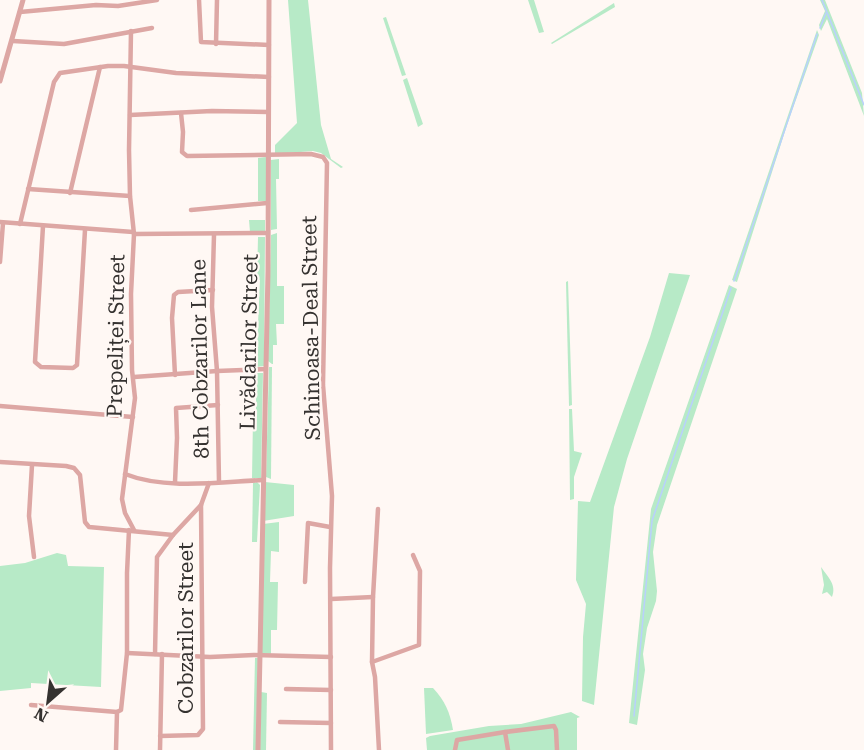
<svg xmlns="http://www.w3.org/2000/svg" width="864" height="750" font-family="'Roboto Serif',serif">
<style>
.green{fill:#b7eac7}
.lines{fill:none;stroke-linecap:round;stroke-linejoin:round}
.stream{stroke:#b9d0fd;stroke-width:1.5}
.minor{stroke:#dda7a4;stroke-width:4.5}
.tertiary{stroke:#dda7a4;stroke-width:5}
.labels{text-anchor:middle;stroke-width:4.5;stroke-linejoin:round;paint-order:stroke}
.street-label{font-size:21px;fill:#353230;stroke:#fff8f4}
</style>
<rect width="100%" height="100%" fill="#fff8f4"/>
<!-- green -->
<g class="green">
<polygon points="288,0 308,0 321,125 331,159 343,167 341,168 321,153 313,151 275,154 275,145 297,123"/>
<polygon points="528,0 534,0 544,32 539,33"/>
<polygon points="820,0 825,0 862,93 864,116 827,19 821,31 819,25 825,11"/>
<polygon points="614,3 615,7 552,44 551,43"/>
<polygon points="386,17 406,75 402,76 383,18"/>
<polygon points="817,30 819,35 787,125 737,282 732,280"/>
<polygon points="407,78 423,124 418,127 403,80"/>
<polygon points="266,157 266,201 258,201 258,158"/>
<polygon points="279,159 279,179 276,179 277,229 271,230 271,160"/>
<polygon points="249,220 265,220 265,232 250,232"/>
<polygon points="277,233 277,286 284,286 284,324 276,324 277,345 273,345 273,364 272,364 268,361 271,235"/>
<polygon points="258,237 265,237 264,366 256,367 260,280 257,279"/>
<polygon points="669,273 690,275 627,459 614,507 594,705 582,701 583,637 586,604 576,580 578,501 590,502 650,337"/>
<polygon points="568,281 572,405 569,406 566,282"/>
<polygon points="729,285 737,289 657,525 653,552 657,591 656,601 647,628 643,654 645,670 637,725 629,723 651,509"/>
<polygon points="269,367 272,367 271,479 266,477"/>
<polygon points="256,373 263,373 261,478 252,478 253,418 256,418"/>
<polygon points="569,409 572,409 574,451 582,453 574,477 574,499 570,500"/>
<polygon points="257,482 260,485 257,542 252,542 253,483"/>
<polygon points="265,482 294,485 294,516 263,521"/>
<polygon points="279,522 279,552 271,551 270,582 278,582 277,630 271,630 271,654 261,653 263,524"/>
<polygon points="57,553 66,555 68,566 104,567 101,687 31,683 31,688 0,691 0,566 25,563"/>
<path d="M821,567C828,577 837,585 832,597L827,592L822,594L824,585Z"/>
<polygon points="255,658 258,658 256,750 253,750"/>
<path d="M424,688H433C445,701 450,712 453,730L426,734Z"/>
<polygon points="261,692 267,693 266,750 260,750"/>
<polygon points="571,712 580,717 577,718 577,750 427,750 426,738 430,736 489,726 521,724"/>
</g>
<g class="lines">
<!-- stream -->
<g class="stream">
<polyline points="822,0 864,105"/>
<polyline points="820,28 826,13"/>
<polyline points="734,281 817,34"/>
<polyline points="634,716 652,521 731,288"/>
</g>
<!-- minor -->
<g class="minor">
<polyline points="199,0 201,42 269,45"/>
<polyline points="20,12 96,5 118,6 157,0"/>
<polyline points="131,31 129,150 130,196 134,234 131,294 132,370 135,398 122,499 125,513 134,530"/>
<polyline points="13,41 64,44 152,28"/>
<polyline points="216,44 217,0"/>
<polyline points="181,113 183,132 182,152 187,156 311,154 323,157 327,163 323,385 332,496 330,568 331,750"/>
<polyline points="130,115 212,111 268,112"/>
<polyline points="28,189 130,196"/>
<polyline points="70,193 100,67"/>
<polyline points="191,210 267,203"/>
<polyline points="0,222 133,232"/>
<polyline points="20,224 54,82 60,73 108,66 124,66 176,73 269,77"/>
<polyline points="43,226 35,362 41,367 73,368 77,365 85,230"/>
<polyline points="134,234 267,233"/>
<polyline points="214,235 212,307 217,371 219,482"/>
<polyline points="0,262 3,223"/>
<polyline points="175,375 172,318 174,295 178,292 213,290"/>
<polyline points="134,377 217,371 266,369"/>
<polyline points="0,406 133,417"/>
<polyline points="0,462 66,466 74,468 80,475 85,522 89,527 173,535"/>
<polyline points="32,465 29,516 34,557"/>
<path d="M125,474C165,490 220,482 263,480"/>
<polyline points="175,482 177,438 176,408 218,405"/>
<polyline points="378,509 373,597 372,662 375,677 379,750"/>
<polyline points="305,582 308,523 330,527"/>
<polyline points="331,599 373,597"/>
<polyline points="127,653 210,657 254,655 331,657"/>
<polyline points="155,654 157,557 173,535 201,505"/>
<polyline points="372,662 419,645 420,571 413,555"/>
<polyline points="286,689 331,690"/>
<polyline points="31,705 117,712"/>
<polyline points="280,722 331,723"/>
<polyline points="505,732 554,726 556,730 557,750"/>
<polyline points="160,736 198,735 203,729 201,505 209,483"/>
<polyline points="116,750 117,712 121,710 127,653 127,573 129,530"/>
<polyline points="160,750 162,654"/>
<polyline points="455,750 457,740 505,732 508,750"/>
</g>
<!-- tertiary -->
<g class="tertiary">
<polyline points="0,81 23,0"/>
<polyline points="258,750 268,271 269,0"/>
</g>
</g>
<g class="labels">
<!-- street labels -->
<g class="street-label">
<text transform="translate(311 328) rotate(-91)" y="7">Schinoasa-Deal Street</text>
<text transform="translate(116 336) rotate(-89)" y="7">Prepeliței Street</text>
<text transform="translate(249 342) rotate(-89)" y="7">Livădarilor Street</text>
<text transform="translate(200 359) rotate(-91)" y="7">8th Cobzarilor Lane</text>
<text transform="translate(186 628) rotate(-90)" y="7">Cobzarilor Street</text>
</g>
</g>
<!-- north arrow -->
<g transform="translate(48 702) rotate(208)" stroke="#fff8f4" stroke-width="4.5" paint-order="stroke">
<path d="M0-4.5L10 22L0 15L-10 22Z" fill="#353230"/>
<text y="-9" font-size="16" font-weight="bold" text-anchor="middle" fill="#353230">N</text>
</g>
</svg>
